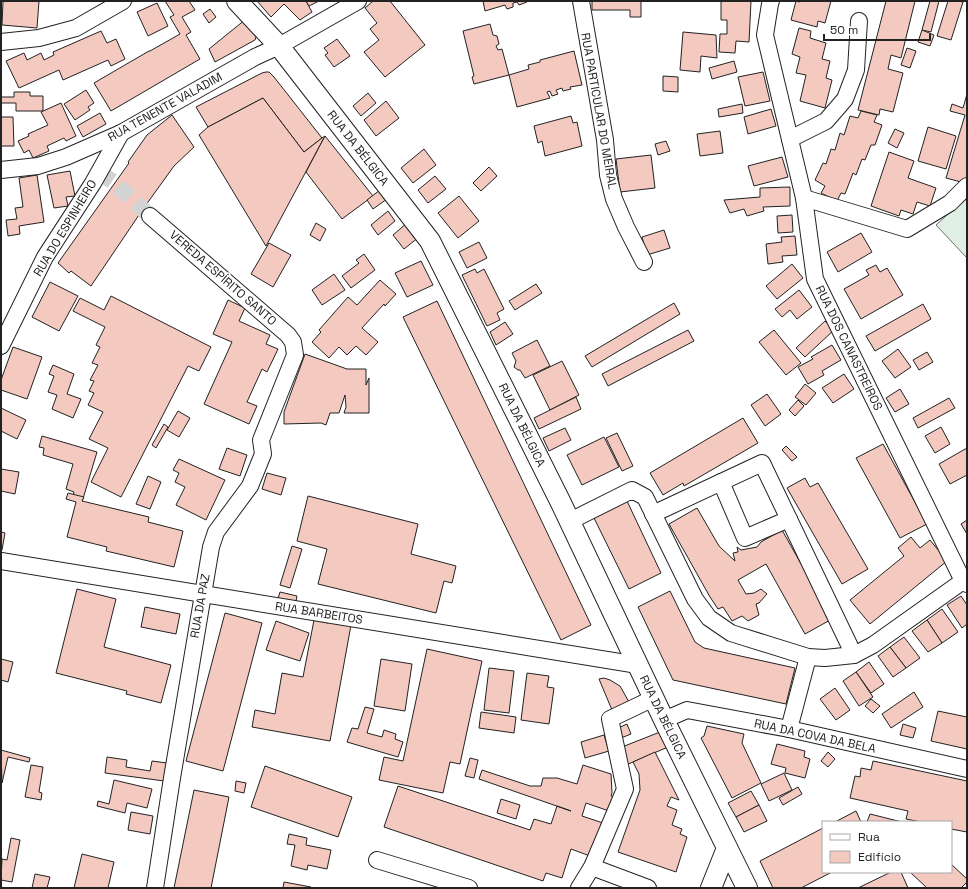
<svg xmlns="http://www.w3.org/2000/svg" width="968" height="889" font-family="'Space Grotesk',sans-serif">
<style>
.green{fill:#e0efe3;stroke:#6f6f6f}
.building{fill:#f3c9c0;stroke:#222}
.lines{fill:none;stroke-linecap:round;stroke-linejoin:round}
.minor-tunnel{stroke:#d3d3d3;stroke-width:16;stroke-dasharray:16 8;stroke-linecap:butt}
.minor-casing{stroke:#222;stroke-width:18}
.major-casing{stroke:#222;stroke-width:22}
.minor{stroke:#fff;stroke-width:16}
.major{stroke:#fff;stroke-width:20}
.labels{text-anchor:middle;stroke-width:3;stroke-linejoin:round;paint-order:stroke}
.street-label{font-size:12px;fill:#222;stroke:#fff}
</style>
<rect width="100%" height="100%" fill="#fff"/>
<!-- green -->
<polygon class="green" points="967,197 967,258 936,225"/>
<!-- building -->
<g class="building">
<polygon points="3,1 39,1 37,28 2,25"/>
<polygon points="165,1 189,1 195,10 182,17 191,32 186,35 200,59 111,111 94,83 149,51 150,51 180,34 170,17 174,15"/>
<polygon points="257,1 306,1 312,12 300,20 284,4 271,17"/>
<polygon points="306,1 319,1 309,6"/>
<polygon points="373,1 390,1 425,45 385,77 364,52 379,40 370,29 377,23 365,8"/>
<polygon points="483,1 527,1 527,2 519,5 517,2 513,3 513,7 507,9 505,5 485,11"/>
<polygon points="592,1 641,1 641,17 630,17 630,10 592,10"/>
<polygon points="721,1 751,1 749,42 736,41 735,53 719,52 720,34 727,34 727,20 721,20"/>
<polygon points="796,1 800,2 800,1 831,1 825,23 818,21 817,27 791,20"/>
<polygon points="886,1 915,1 901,58 891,55 888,69 903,73 893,112 880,109 879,115 858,110"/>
<polygon points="930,1 939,1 931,32 922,30"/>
<polygon points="948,1 958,1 963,2 951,40 937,36"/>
<polygon points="157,3 168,26 148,36 137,12"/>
<polygon points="210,9 216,17 209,23 203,14"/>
<polygon points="246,19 257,33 256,37 255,40 215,62 209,49"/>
<polygon points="490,24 493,35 497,36 499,44 496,46 498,50 502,49 509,75 474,84 472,77 474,76 463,31"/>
<polygon points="799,28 811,31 810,38 826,43 822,59 830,61 826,78 832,80 825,108 800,101 806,75 796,73 800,57 792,54"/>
<polygon points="922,30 934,35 930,46 918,42"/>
<polygon points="101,31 107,43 116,39 125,59 111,66 108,60 63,80 59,70 19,88 6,61 24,53 27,60 41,53 44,60 54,55 53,52"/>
<polygon points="683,32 716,35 717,58 701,56 700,72 680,70"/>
<polygon points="337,39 350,56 334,67 325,55 328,53 324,48"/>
<polygon points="907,48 916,51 910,68 901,65"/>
<polygon points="574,51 582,85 570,87 571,89 563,91 562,88 556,90 558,94 552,96 550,91 547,92 550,98 517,107 509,75 529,69 528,65 540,62 540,60"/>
<polygon points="734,61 737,72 712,79 709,68"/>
<polygon points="266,72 269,72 274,77 322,138 304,152 263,98 208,127 196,107 262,73"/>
<polygon points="763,72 770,101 745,106 738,77"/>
<polygon points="663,76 678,77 678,92 663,91"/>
<polygon points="86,90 94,103 88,107 90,110 75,120 64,104"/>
<polygon points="14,92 30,92 30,96 43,96 43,111 16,111 16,103 1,103 1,97 14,97"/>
<polygon points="368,93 376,103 361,116 353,106"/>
<polygon points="967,94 967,176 965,183 946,178 965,115 950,111 952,104 963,108"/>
<polygon points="263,98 304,152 322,138 325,136 266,246 199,135 208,127"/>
<polygon points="386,101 399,118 376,136 364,120"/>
<polygon points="61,103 76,136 66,141 64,138 47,146 49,151 33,158 29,150 24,153 18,141 29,136 28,134 48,125 41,112"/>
<polygon points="742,104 743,113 719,117 718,109"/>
<polygon points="771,109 776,126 748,134 744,117"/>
<polygon points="861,111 877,115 874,122 882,125 875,145 871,145 865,160 862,159 856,175 853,173 845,194 841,193 837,201 821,193 825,186 815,180 823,163 826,164 831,149 835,150 840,133 844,135 850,116 858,118"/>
<polygon points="100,113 106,124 83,137 77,126"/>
<polygon points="172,115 194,147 174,166 143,209 91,286 71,271 69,273 58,263 129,163 128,162 147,135"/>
<polygon points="571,116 573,123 577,122 582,146 545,156 542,141 538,143 534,126"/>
<polygon points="1,117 13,117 14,146 1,146"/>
<polygon points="928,127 956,136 946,169 918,161"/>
<polygon points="895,129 904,133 897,148 888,143"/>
<polygon points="720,131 723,153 700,156 697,134"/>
<polygon points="325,136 373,196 342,219 306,172"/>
<polygon points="666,141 670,151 658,155 655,144"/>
<polygon points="424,149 436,165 413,183 401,168"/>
<polygon points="889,152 914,161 908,178 936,188 930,206 917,202 913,214 901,210 899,216 871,206"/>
<polygon points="651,155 655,188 620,192 616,159"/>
<polygon points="782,157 788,177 754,186 748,166"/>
<polygon points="489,167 497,176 481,191 473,183"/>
<polygon points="70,171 75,196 66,197 68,206 54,208 47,175"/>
<polygon points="37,175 44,222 19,226 20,234 8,236 6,220 17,219 15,208 23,207 19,178"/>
<polygon points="435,176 446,189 428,203 418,190"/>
<polygon points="790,187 790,206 763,207 764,211 747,216 744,209 730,213 724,200 760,197 760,188"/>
<polygon points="380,190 387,199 373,209 367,200"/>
<polygon points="459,196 479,221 458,238 438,213"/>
<polygon points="388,211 395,221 378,235 371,225"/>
<polygon points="792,215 793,232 778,233 777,216"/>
<polygon points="316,223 326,229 320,241 310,235"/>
<polygon points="407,223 419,237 404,249 393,235"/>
<polygon points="664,230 670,248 647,255 642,237"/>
<polygon points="861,233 872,252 838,272 827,252"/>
<polygon points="795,236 797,255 782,256 783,262 768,264 766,244 782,242 781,237"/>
<polygon points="479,242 487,258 467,268 459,252"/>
<polygon points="269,243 291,255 273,287 251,274"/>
<polygon points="364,254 375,270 351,288 342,276 359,263 356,260"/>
<polygon points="421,261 433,285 407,297 395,273"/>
<polygon points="792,264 803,278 777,299 766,286"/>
<polygon points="876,265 880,272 887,268 903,295 861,319 844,289 869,275 866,270"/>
<polygon points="475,269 477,273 484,269 504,309 497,313 500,320 487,326 462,275"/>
<polygon points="334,274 345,290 322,305 312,290"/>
<polygon points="380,280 396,294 385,306 384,304 362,328 378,342 366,355 356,346 347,355 339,347 329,358 312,342 321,332 319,330 348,297 357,305"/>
<polygon points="50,282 78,296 59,331 32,317"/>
<polygon points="536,284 542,293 515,310 509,301"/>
<polygon points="799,290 812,307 797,319 790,310 782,317 775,309"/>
<polygon points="111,296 211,347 199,371 188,366 121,497 91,482 108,448 89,439 103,412 88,405 94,393 89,391 94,381 90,380 98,365 92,363 100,347 96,345 105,327 73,311 80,298 104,310"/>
<polygon points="228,300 245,308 239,321 270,335 266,344 278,349 267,372 262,369 247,402 257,406 249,424 204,404 232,342 213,334"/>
<polygon points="437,301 591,625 561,640 403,317"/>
<polygon points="674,303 680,314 592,367 585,356"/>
<polygon points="923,304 931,319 875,351 866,336"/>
<polygon points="825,321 834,330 805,357 796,348"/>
<polygon points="505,322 513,334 496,345 490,332"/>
<polygon points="688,330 694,341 608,386 602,374"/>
<polygon points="774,330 801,363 786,375 759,342"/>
<polygon points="537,340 550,366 525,378 520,370 518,370 514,367 516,361 512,353"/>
<polygon points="832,345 841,360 822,371 824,375 808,384 798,367 813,359 811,357"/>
<polygon points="13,347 42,357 27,399 1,390 1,380"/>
<polygon points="898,349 911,367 895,378 882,361"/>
<polygon points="927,352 933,362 919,370 913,360"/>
<polygon points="305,354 347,369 366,369 366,385 369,378 369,413 344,413 346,407 345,395 339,413 330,413 326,425 321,423 284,424 284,412"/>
<polygon points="562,361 579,395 550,410 533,375"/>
<polygon points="53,365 74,374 67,394 81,399 73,418 52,409 57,395 48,392 54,376 49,374"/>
<polygon points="844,374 854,389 833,403 822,388"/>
<polygon points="805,384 816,393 806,405 795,397"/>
<polygon points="900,389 909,404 895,412 886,398"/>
<polygon points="767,394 781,414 765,426 751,405"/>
<polygon points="576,397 581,409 539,429 534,418"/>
<polygon points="949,398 955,408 918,428 913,418"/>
<polygon points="798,400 804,406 795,416 789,410"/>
<polygon points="1,408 26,420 17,439 1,431"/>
<polygon points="178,411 190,418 179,437 167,430"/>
<polygon points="743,418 758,443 684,486 683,483 663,495 650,473"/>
<polygon points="164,424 168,427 156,448 152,445"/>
<polygon points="941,427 950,444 935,453 925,436"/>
<polygon points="565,428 571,440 549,451 543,438"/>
<polygon points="617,433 633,466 622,471 606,438"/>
<polygon points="42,436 97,452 82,502 72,499 74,492 66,489 73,464 43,455 44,448 39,447"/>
<polygon points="604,437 619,467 582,485 567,455"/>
<polygon points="883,444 927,524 900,538 856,458"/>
<polygon points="786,446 797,457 792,461 782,450"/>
<polygon points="227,448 247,455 240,476 219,469"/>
<polygon points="967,448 967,475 950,484 939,464"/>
<polygon points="179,459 225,480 206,520 176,505 185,487 175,482 179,473 173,470"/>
<polygon points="1,469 19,472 15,494 1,491"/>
<polygon points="267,473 286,478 281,495 262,489"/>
<polygon points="148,476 161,482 150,509 136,504"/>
<polygon points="805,478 810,487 818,483 868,569 842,584 787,488"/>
<polygon points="68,493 84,497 82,501 149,517 148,522 183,531 174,567 106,551 107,547 67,537 76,502 66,499"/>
<polygon points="308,496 418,524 411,554 456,566 452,583 444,581 436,613 318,584 327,549 297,541"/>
<polygon points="627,501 661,573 629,589 594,518"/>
<polygon points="697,508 719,546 735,561 733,553 738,552 737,547 741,550 757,547 761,542 782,530 832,619 805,634 766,564 738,580 746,594 754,593 761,589 767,594 759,603 756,604 759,615 748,621 742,616 732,621 723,607 718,609 710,597 669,524"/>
<polygon points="967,520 967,534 961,524"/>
<polygon points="1,532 5,533 2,550 1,550"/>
<polygon points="911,537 920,548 930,540 947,561 870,624 850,600 904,556 898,548"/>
<polygon points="292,546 302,549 290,588 280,585"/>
<polygon points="77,589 116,599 104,647 171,665 161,703 126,694 127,691 56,673"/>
<polygon points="670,591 695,642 704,648 795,668 786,704 673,680 638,607"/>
<polygon points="280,592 297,596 295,607 277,602"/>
<polygon points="961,596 967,605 967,624 962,628 947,605"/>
<polygon points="145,607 180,614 176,634 141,627"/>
<polygon points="942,609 958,632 942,643 927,620"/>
<polygon points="225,613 262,623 223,771 186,761"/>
<polygon points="314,620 328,623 329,621 351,625 330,741 252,727 255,710 275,714 282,673 303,677"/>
<polygon points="927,620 942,643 928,652 912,631"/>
<polygon points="276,621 309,633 300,661 266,650"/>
<polygon points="904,637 920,658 906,668 890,647"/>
<polygon points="890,647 906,668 893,677 878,656"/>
<polygon points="427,649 482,661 460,764 450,762 443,793 379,780 384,757 403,761"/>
<polygon points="1,659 13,662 8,682 1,680"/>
<polygon points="381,659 412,664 405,711 374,706"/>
<polygon points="869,662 884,684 871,693 856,672"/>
<polygon points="489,668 514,671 509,713 484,710"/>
<polygon points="856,672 873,697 859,706 843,681"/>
<polygon points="527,673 549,676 547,687 554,688 549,724 521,720"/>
<polygon points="604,678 610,680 620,686 629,702 612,710 599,679"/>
<polygon points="835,688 850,710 836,720 820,699"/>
<polygon points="914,692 923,707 891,728 882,714"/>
<polygon points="871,699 880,706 873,713 865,706"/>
<polygon points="365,707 374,709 367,733 382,737 384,730 396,734 395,739 403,742 398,757 347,742 352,728 358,729"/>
<polygon points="938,711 967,717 967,749 931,741"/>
<polygon points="481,712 516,717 514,733 479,728"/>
<polygon points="627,724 631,734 621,738 616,729"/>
<polygon points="903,724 916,728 913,738 900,735"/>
<polygon points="707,726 744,734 742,743 761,783 732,798 701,738 704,736"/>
<polygon points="660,732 668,747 626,765 622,747"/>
<polygon points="604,735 609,751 585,758 581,742"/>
<polygon points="777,744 805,751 804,757 810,759 805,778 785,773 786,768 771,764"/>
<polygon points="1,750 30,758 29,762 8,757 2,783"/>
<polygon points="655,752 679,800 671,797 667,806 677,810 672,825 682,829 680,834 687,837 676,872 618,852 640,790 639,774 633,762"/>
<polygon points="828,752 835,759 828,767 821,761"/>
<polygon points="107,757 127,760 126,767 150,771 152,761 167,763 164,781 105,773"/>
<polygon points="470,758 478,760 474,778 465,776"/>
<polygon points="873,761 967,781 967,832 951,829 951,822 921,822 906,819 908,811 850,798 855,776 860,777 861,768 871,770"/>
<polygon points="31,765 43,767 39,792 42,793 41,800 25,797"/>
<polygon points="583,765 611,774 612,793 611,796 617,798 612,812 586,803 582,816 603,823 590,856 571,849 562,878 546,873 543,881 384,827 398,786 530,830 534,819 551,824 557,806 571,811 479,779 482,770 530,786 541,786 543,778 557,778 577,784"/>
<polygon points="265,766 352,797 338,837 251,807"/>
<polygon points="784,773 792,790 769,801 761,784"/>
<polygon points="114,780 152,789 147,808 127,803 125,813 97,806 98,801 109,804"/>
<polygon points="236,781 246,783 244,793 235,791"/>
<polygon points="798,787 802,794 783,805 779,798"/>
<polygon points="194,790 229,797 211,888 174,888"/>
<polygon points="751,791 759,805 736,817 728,803"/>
<polygon points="501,799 520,805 516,819 497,813"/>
<polygon points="759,805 767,821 744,832 736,817"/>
<polygon points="856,811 861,822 835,822"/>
<polygon points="131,812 153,816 150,834 128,830"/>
<polygon points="870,814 902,822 867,822"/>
<polygon points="823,828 823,872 832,872 801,888 773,888 760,861"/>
<polygon points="289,834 307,838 306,845 331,850 327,869 308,865 307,870 291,866 295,845 287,844"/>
<polygon points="11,838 20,840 12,882 1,880 2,859 7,860"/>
<polygon points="82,854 114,862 108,888 74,888"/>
<polygon points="951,864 967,879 967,882 961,888 927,888 910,872 951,872"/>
<polygon points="891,872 901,872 908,888 858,888"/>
<polygon points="35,874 50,877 47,888 32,888"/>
<polygon points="284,882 311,887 311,888 283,888"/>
</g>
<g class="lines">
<!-- minor-tunnel -->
<polyline class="minor-tunnel" points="99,172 115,183 150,216"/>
<defs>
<g id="minor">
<polyline points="581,1 605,140 608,175 614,199 626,227 644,262"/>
<polyline points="771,1 770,4 765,35 804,198 815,279 963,581 967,584"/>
<polyline points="1,42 39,38 76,28 123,1"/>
<polyline points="790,139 826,121 845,99 856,70 859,21"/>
<polyline points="1,170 38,166 66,157 121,133 255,57 279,46 358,1"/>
<polyline points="804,198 907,229 950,203 967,186"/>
<polyline points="150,216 288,335 293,342 295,355 261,440 263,454 250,486 216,532 211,547 172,778 155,888"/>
<polyline points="1,346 45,257 93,183 121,133"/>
<polyline points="721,482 745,538 789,519"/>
<polyline points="653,514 762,463 854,655"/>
<polyline points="570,521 632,490 645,497 695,599 709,618 731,633 808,657 825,658 854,655 873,645 963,581"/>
<polyline points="1,561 638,665"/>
<polyline points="664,720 687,710 789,729 967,769"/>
<polyline points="789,729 808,657"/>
<polyline points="377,860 469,888"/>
<polyline points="592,867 648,888"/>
<polyline points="579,888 592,867 625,789 610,719 654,698"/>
</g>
<g id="major">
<polyline points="237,1 279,46 430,241 561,503 664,720 747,888"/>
<polyline points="711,888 727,848"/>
</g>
</defs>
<!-- minor casing -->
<use href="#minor" class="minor-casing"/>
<!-- major casing -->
<use href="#major" class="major-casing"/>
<!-- minor -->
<use href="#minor" class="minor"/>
<!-- major -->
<use href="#major" class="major"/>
</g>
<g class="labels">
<!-- street labels -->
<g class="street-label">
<text transform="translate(165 107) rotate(-29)" y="4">RUA TENENTE VALADIM</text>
<text transform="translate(599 111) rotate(80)" y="4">RUA PARTICULAR DO MEIRAL</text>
<text transform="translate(358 148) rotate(52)" y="4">RUA DA BÉLGICA</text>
<text transform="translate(65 228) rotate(-59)" y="4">RUA DO ESPINHEIRO</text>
<text transform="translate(223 278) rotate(41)" y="4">VEREDA ESPÍRITO SANTO</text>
<text transform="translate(849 348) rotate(64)" y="4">RUA DOS CANASTREIROS</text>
<text transform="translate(522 425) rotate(64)" y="4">RUA DA BÉLGICA</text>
<text transform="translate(200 606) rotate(-80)" y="4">RUA DA PAZ</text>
<text transform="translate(319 613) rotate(9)" y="4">RUA BARBEITOS</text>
<text transform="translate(663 717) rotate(64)" y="4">RUA DA BÉLGICA</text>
<text transform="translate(815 736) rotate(12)" y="4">RUA DA COVA DA BELA</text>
</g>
</g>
<!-- border -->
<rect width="968" height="889" fill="none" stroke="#222222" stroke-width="4"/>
<!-- legend -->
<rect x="822" y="821" width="130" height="52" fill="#ffffff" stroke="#a7a7a7"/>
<rect x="830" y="834" width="20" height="6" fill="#ffffff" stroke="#a7a7a7"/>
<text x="858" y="841" font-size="12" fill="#222222">Rua</text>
<rect x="830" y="851" width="20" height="12" fill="#f3c9c0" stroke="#a7a7a7"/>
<text x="858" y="861" font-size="12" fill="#222222">Edifício</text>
<!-- scale -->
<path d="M824 34v6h106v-6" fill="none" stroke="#222222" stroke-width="2"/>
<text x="830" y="34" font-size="12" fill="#222222" stroke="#ffffff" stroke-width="3" paint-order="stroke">50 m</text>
</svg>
